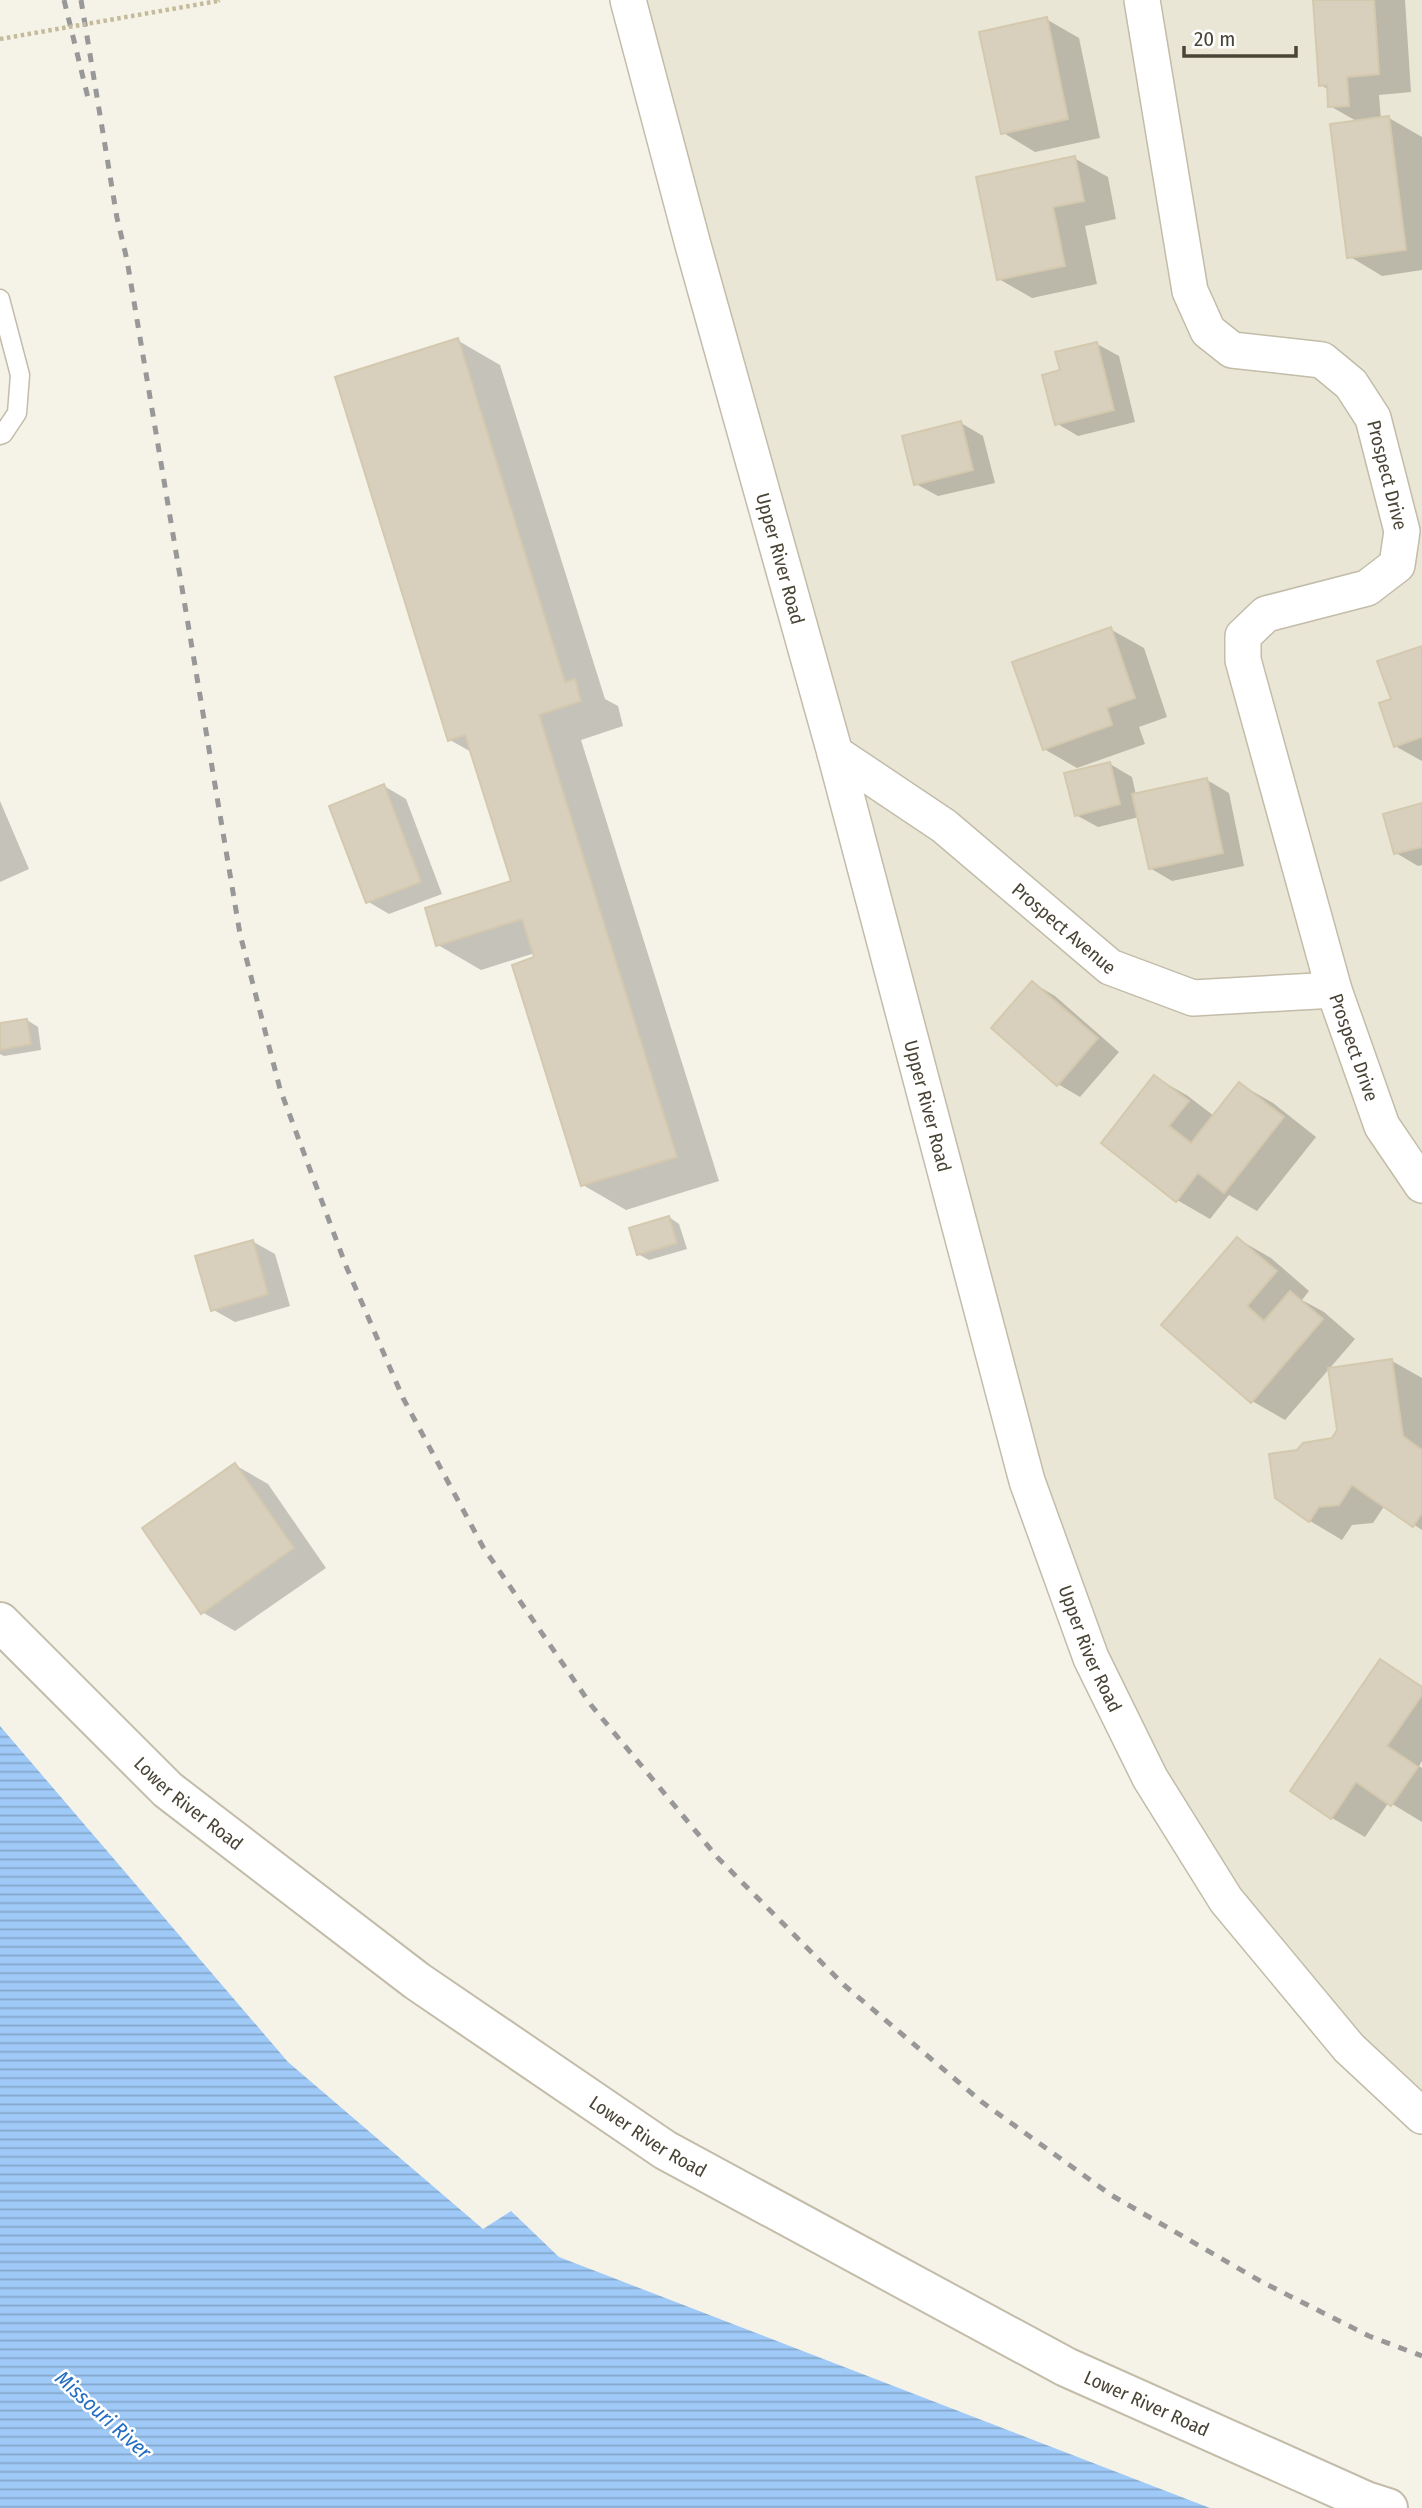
<svg xmlns="http://www.w3.org/2000/svg" width="1422" height="2508" font-family="'Fira Sans Condensed',sans-serif">
<style>
.residential{fill:#eae6d5}
.water{fill:url(#water-rules)}
.shadow{fill:#0003}
.building{fill:#d8d0bc;stroke:#d4c9ae;stroke-width:2}
.lines{fill:none;stroke-linecap:round;stroke-linejoin:round}
.service-casing{stroke:#c2bca9;stroke-width:21}
.minor-casing{stroke:#c2bca9;stroke-width:38}
.tertiary-casing{stroke:#c2bca9;stroke-width:42}
.path{stroke:#c5ba99;stroke-width:4.5;stroke-dasharray:3.5 3.5;stroke-linecap:butt}
.service{stroke:#fff;stroke-width:18}
.minor{stroke:#fff;stroke-width:35}
.tertiary{stroke:#fff;stroke-width:38}
.rail{stroke:#989898;stroke-width:5;stroke-dasharray:9 9;stroke-linecap:butt}
.path-bridge{stroke:#c5ba99;stroke-width:4.5;stroke-dasharray:3.5 3.5;stroke-linecap:butt}
.labels{text-anchor:middle;stroke-width:5;stroke-linejoin:round;paint-order:stroke}
.street-label{font-size:19px;fill:#4a4436;stroke:#fff}
.water-label{font-size:21px;font-style:italic;fill:#236ec2;stroke:#fff}
</style>
<defs>
<pattern id="water-rules" width="6" height="5" patternUnits="userSpaceOnUse" patternTransform="scale(1.75)"><rect width="6" height="5" fill="#9fcaf8"/><path d="M0 2.5h6" fill="none" stroke="#84a6ca"/></pattern>
</defs>
<rect width="100%" height="100%" fill="#f5f3e8"/>
<!-- residential -->
<polygon class="residential" points="628,0 1422,0 1422,2104 1349,2048 1150,1778 1027,1481"/>
<!-- water -->
<polygon class="water" points="0,1726 288,2062 483,2229 511,2211 559,2257 1210,2508 0,2508"/>
<!-- shadow -->
<g class="shadow">
<polygon points="1315,0 1405,0 1411,92 1379,95 1381,119 1389,118 1422,137 1422,270 1382,276 1349,256 1358,122 1330,106 1329,90 1321,85"/>
<polygon points="1046,19 1079,38 1100,138 1035,152 1002,132"/>
<polygon points="1074,158 1108,177 1116,219 1085,226 1097,284 1032,298 999,279"/>
<polygon points="457,340 500,365 605,699 618,706 623,726 581,740 719,1181 626,1210 583,1185 535,953 481,970 438,945 513,882 473,753 450,740"/>
<polygon points="1097,344 1119,356 1135,422 1078,436 1056,423 1062,372"/>
<polygon points="961,423 983,436 995,483 938,496 916,484"/>
<polygon points="1110,629 1144,648 1167,717 1139,727 1145,744 1077,768 1044,749"/>
<polygon points="1422,648 1422,761 1395,746 1393,700"/>
<polygon points="1110,764 1132,777 1136,795 1207,780 1229,793 1244,866 1172,881 1150,868 1139,817 1098,827 1076,815"/>
<polygon points="384,786 406,799 442,894 389,914 367,901"/>
<polygon points="0,801 29,869 0,882"/>
<polygon points="1422,805 1422,865 1418,866 1396,853"/>
<polygon points="1033,983 1055,996 1119,1052 1080,1097 1058,1084"/>
<polygon points="27,1020 38,1027 41,1050 4,1056 0,1054 0,1025"/>
<polygon points="1155,1077 1188,1096 1214,1116 1240,1084 1273,1103 1316,1137 1257,1211 1229,1195 1210,1219 1177,1200"/>
<polygon points="669,1217 679,1224 687,1249 649,1260 638,1254"/>
<polygon points="1238,1239 1271,1258 1309,1291 1302,1300 1324,1312 1355,1339 1285,1420 1252,1401"/>
<polygon points="252,1241 275,1254 290,1306 235,1322 212,1309"/>
<polygon points="1392,1361 1422,1378 1422,1530 1385,1505 1373,1523 1352,1525 1342,1540 1310,1521 1298,1452 1333,1440"/>
<polygon points="235,1465 268,1484 326,1568 235,1631 202,1612"/>
<polygon points="1380,1661 1422,1686 1422,1761 1419,1766 1422,1768 1422,1822 1389,1802 1365,1837 1332,1818"/>
</g>
<!-- building -->
<g class="building">
<polygon points="1313,0 1374,0 1379,74 1347,77 1349,106 1328,107 1327,85 1319,86"/>
<polygon points="1047,17 1068,119 1001,134 979,32"/>
<polygon points="1389,116 1406,250 1347,258 1330,124"/>
<polygon points="1075,156 1084,201 1053,207 1065,266 997,280 976,177"/>
<polygon points="458,338 565,682 575,679 581,701 539,715 677,1157 581,1186 512,965 534,957 522,919 436,946 425,908 511,881 465,735 448,741 335,377"/>
<polygon points="1097,342 1114,410 1055,425 1042,375 1060,370 1055,352"/>
<polygon points="961,421 973,470 914,485 902,436"/>
<polygon points="1111,627 1135,698 1107,708 1112,725 1043,750 1012,662"/>
<polygon points="1422,646 1422,737 1394,747 1379,703 1391,699 1377,661"/>
<polygon points="1110,762 1120,804 1075,816 1064,773"/>
<polygon points="1207,778 1223,853 1149,869 1132,794"/>
<polygon points="384,784 421,882 366,903 329,806"/>
<polygon points="1422,803 1422,847 1394,854 1383,814"/>
<polygon points="1032,981 1098,1038 1057,1086 991,1028"/>
<polygon points="27,1019 31,1044 0,1050 0,1023"/>
<polygon points="1154,1075 1189,1101 1169,1126 1191,1143 1239,1082 1284,1117 1224,1193 1198,1173 1176,1202 1101,1143"/>
<polygon points="669,1216 677,1243 637,1255 629,1228"/>
<polygon points="1237,1237 1277,1271 1247,1306 1264,1321 1290,1291 1323,1319 1251,1403 1161,1325"/>
<polygon points="253,1240 268,1294 211,1311 195,1256"/>
<polygon points="1392,1359 1403,1436 1422,1450 1422,1513 1413,1527 1352,1485 1339,1505 1319,1507 1309,1522 1275,1498 1269,1454 1297,1450 1303,1443 1332,1438 1337,1430 1328,1368"/>
<polygon points="235,1463 294,1548 201,1614 142,1528"/>
<polygon points="1380,1659 1422,1687 1422,1695 1387,1746 1418,1767 1391,1806 1356,1782 1331,1819 1290,1791"/>
</g>
<g class="lines">
<defs>
<polyline id="service" points="0,299 20,375 17,413 3,434 0,435"/>
<g id="minor">
<path id="s1" d="M628,0L693,245L835,753L1027,1481L1091,1658L1150,1778L1226,1900L1349,2048L1422,2116"/>
<path id="s2" d="M1142,0L1190,291L1208,331L1232,350L1322,360L1351,384L1373,418L1402,531L1397,565L1367,588L1266,614L1243,636V660L1334,990L1382,1126L1422,1185"/>
<path id="s3" d="M835,753L944,826L1110,967L1193,998L1334,990"/>
</g>
<g id="tertiary">
<path id="s4" d="M0,1622L168,1790L417,1981L665,2150L1066,2367L1366,2501L1388,2508"/>
</g>
</defs>
<!-- service casing -->
<use href="#service" class="service-casing"/>
<!-- minor casing -->
<use href="#minor" class="minor-casing"/>
<!-- tertiary casing -->
<use href="#tertiary" class="tertiary-casing"/>
<!-- path -->
<polyline class="path" points="218,1 219,0"/>
<!-- service -->
<use href="#service" class="service"/>
<!-- minor -->
<use href="#minor" class="minor"/>
<!-- tertiary -->
<use href="#tertiary" class="tertiary"/>
<!-- rail -->
<g class="rail">
<polyline points="64,0 89,102"/>
<polyline points="81,0 117,218 127,260 240,934 280,1089 346,1266 403,1398 483,1547 591,1705 718,1858 844,1985 982,2102 1111,2195 1262,2282 1369,2336 1422,2356"/>
</g>
<!-- path-bridge -->
<polyline class="path-bridge" points="0,39 218,1"/>
</g>
<g class="labels">
<!-- street labels -->
<g class="street-label">
<text dy="7" stroke="none"><textPath href="#s2" startOffset="597">Prospect Drive</textPath></text>
<text dy="7" stroke="none"><textPath href="#s1" startOffset="579">Upper River Road</textPath></text>
<text dy="7" stroke="none"><textPath href="#s3" startOffset="289">Prospect Avenue</textPath></text>
<text dy="7" stroke="none"><textPath href="#s2" startOffset="1290">Prospect Drive</textPath></text>
<text dy="7" stroke="none"><textPath href="#s1" startOffset="1146">Upper River Road</textPath></text>
<text dy="7" stroke="none"><textPath href="#s1" startOffset="1713">Upper River Road</textPath></text>
<text dy="7" stroke="none"><textPath href="#s4" startOffset="262">Lower River Road</textPath></text>
<text dy="7" stroke="none"><textPath href="#s4" startOffset="830">Lower River Road</textPath></text>
<text dy="7" stroke="none"><textPath href="#s4" startOffset="1396">Lower River Road</textPath></text>
</g>
<!-- water labels -->
<g class="water-label">
<text transform="translate(103 2415) rotate(42)" y="7">Missouri River</text>
</g>
</g>
<!-- scale -->
<path d="M1184 46v10h112v-10" fill="none" stroke="#4a4436" stroke-width="3.5"/>
<text x="1194" y="46" font-size="21" fill="#4a4436" stroke="#ffffff" stroke-width="5" paint-order="stroke">20 m</text>
</svg>
